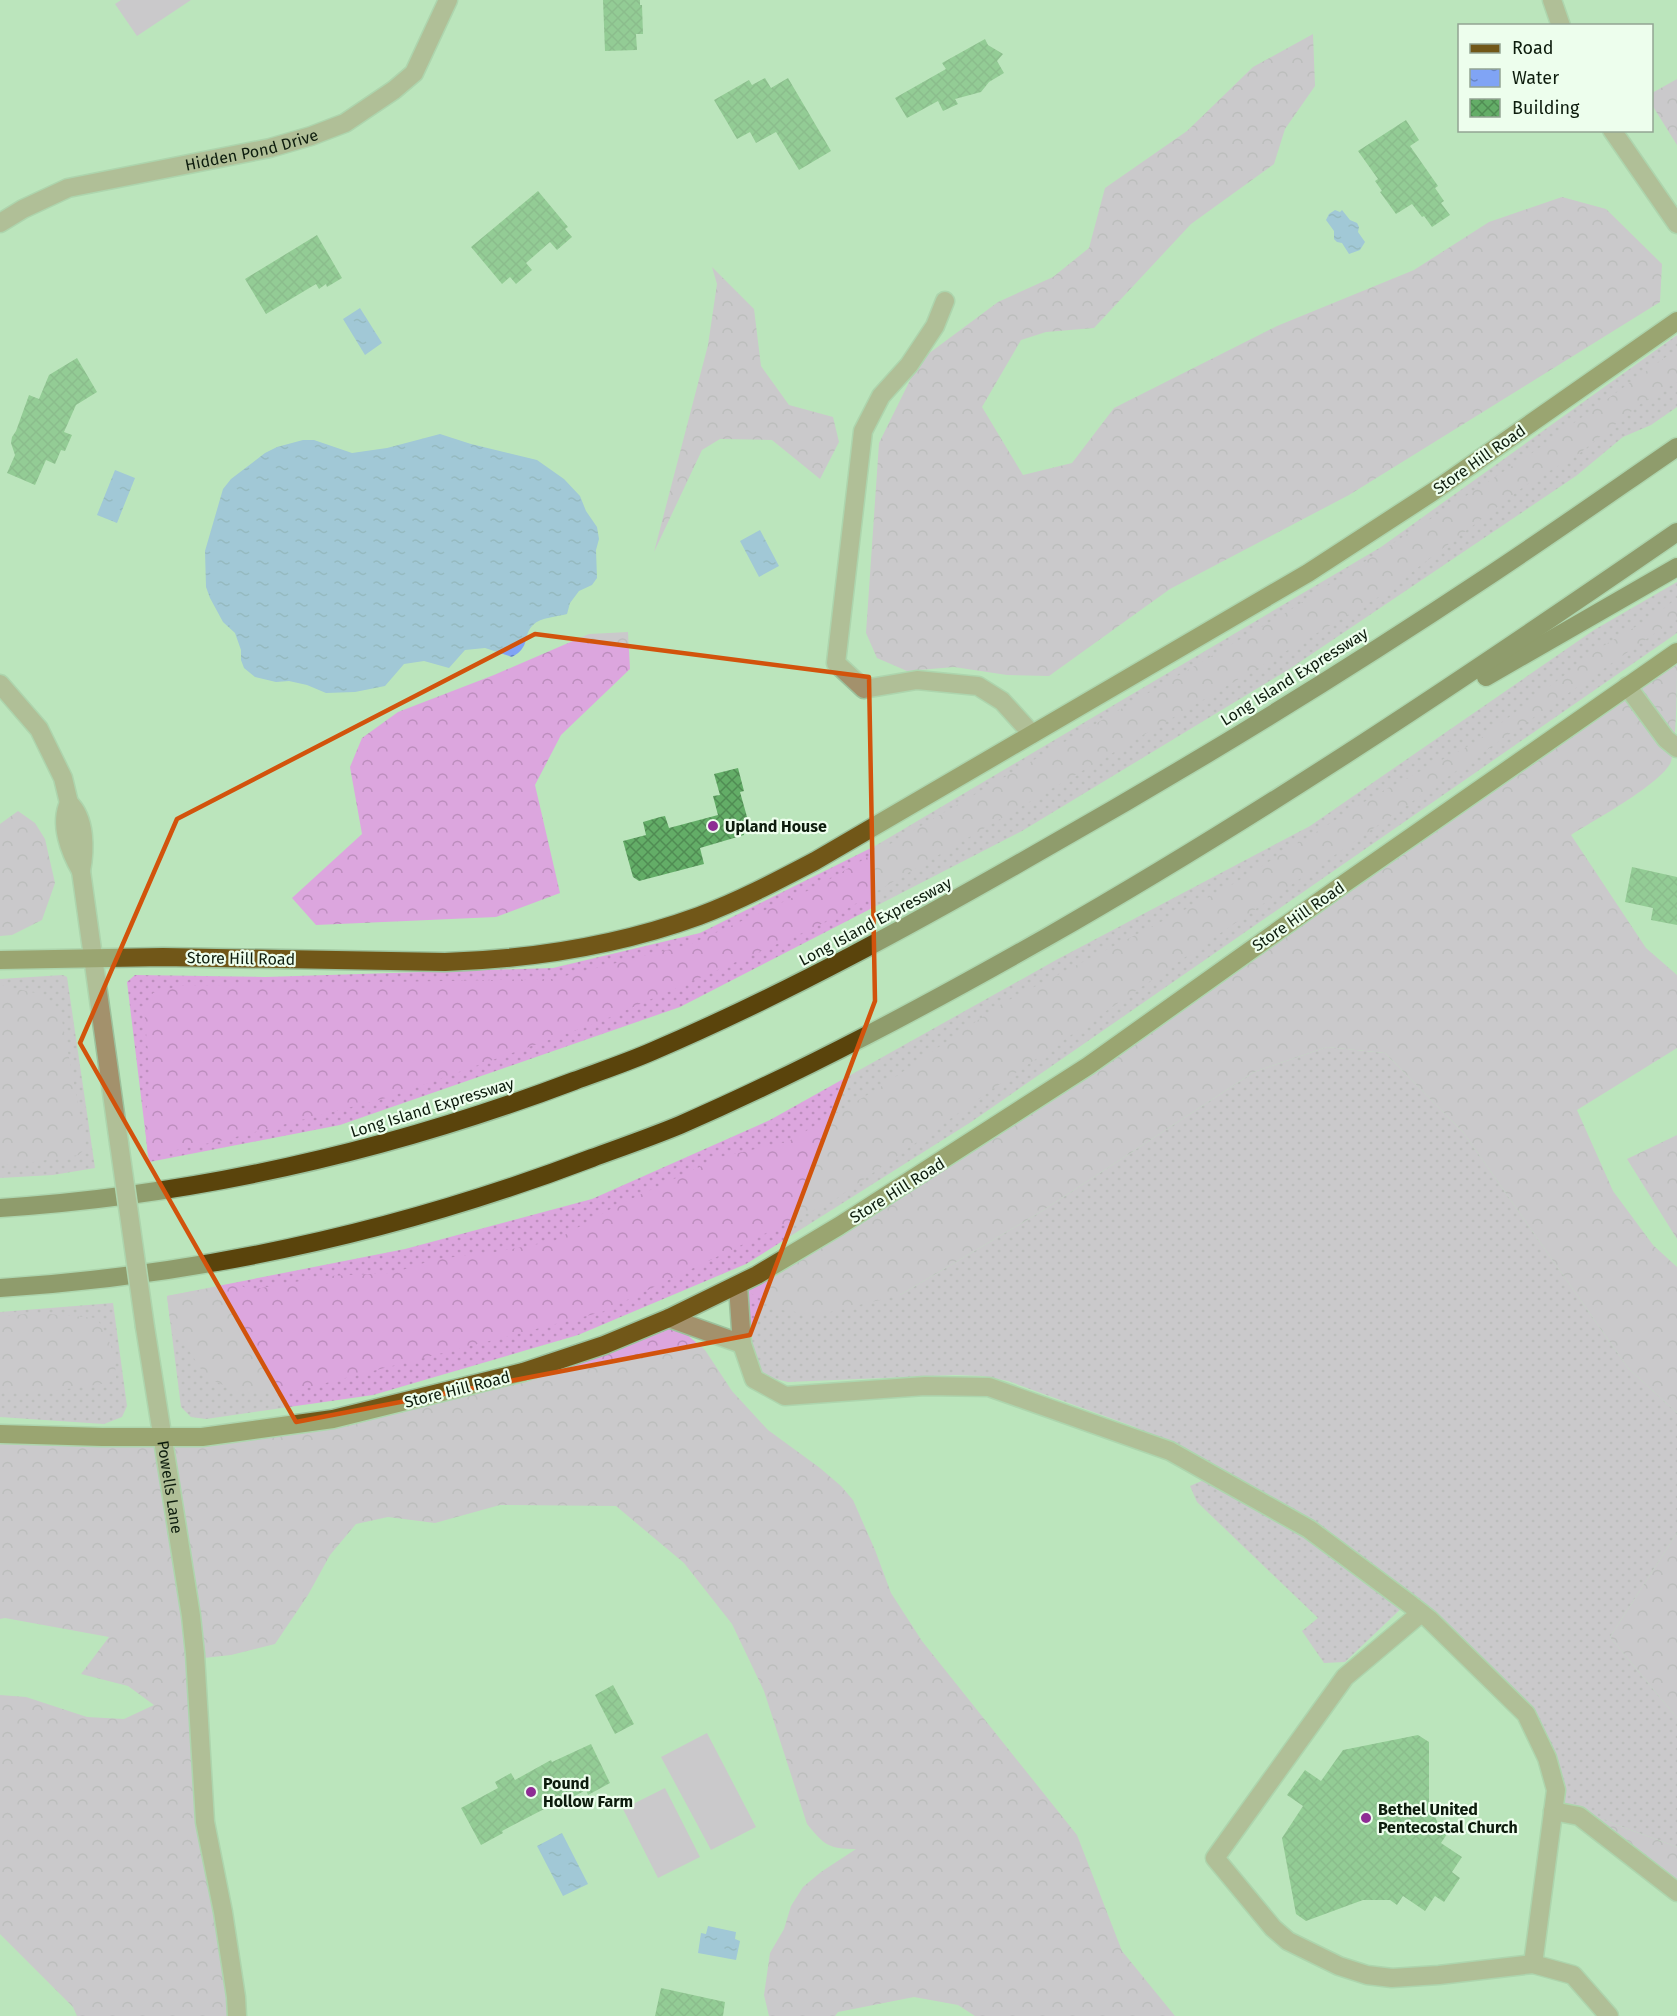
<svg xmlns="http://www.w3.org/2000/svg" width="1677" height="2016" font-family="'Fira Sans',sans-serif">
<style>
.grass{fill:url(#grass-dots)}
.forest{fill:url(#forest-crowns)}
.garden{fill:#dca6de}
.water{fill:url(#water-ripples)}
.building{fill:url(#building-cross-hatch)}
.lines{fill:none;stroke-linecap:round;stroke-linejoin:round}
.minor-casing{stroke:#9cc19c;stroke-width:21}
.major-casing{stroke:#9cc19c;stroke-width:21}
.highway-casing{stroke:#9cc19c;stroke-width:21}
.minor{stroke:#a3916c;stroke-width:18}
.major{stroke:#715718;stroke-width:18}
.highway{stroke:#5a440c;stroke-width:18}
.minor-bridge-casing{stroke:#9cc19c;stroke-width:21;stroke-linecap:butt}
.minor-bridge{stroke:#a3916c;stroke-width:18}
.marked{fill:none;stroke:#d2530c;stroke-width:4.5;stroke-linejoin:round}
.poi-dot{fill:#8e2c94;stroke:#edfeed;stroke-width:2}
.labels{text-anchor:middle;stroke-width:4.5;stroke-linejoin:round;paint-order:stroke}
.street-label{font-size:16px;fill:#0d1c0d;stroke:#edfeed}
.poi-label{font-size:16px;font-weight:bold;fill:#0d1c0d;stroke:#edfeed;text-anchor:start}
</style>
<defs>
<pattern id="grass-dots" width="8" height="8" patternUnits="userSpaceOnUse" patternTransform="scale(1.5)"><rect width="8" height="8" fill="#dca6de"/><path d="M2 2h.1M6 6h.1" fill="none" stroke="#bc8ebd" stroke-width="1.8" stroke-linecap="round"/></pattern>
<pattern id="forest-crowns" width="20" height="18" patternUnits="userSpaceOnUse" patternTransform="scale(1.5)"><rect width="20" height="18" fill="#dca6de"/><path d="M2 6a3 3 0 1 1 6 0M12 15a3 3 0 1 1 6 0" fill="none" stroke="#bc8ebd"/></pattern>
<pattern id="water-ripples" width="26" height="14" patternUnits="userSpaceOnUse" patternTransform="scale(1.5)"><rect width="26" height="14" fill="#80a4f5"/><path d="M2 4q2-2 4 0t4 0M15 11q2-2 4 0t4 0" fill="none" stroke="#6785c5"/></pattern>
<pattern id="building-cross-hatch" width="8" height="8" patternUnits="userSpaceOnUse" patternTransform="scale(1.5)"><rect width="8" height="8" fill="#63ad67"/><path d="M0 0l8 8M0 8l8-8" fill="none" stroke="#508c53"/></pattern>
</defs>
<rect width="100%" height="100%" fill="#bbe5bc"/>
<!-- grass -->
<g class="grass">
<polygon points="1677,335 1677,407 1651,425 1623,437 1576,476 1291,668 1022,831 680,1007 340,1125 149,1162 127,982 135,975 265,977 553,968 700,933 875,846 1381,547"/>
<polygon points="1677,582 1677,633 971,1122 746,1264 578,1335 373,1395 206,1419 191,1417 181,1407 167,1296 405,1249 592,1199 770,1120 1056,960 1310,826 1594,630"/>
<polygon points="63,975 67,977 95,1168 53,1175 0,1178 0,979"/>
<polygon points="1327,1047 1385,1053 1463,1132 1628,1368 1677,1413 1677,1533 1610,1637 1677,1718 1677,1847 1552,1801 1552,1767 1519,1712 1407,1603 1345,1662 1324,1663 1302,1631 1318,1618 1197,1502 1190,1486 1213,1476 1170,1451 1135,1427 1008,1381 983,1376 955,1375 788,1382 771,1378 760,1371 751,1361 738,1286 757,1296 900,1295 1042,1211 1254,1072"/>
<polygon points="113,1303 127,1406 122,1417 104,1424 0,1417 0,1312"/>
</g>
<!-- forest -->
<g class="forest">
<polygon points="1313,34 1315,86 1285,129 1274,164 1191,224 1094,328 1046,332 1021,340 982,407 1023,475 1072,463 1114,408 1277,326 1414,270 1489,222 1562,197 1606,209 1662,264 1660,302 1349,495 1170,589 1049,676 1007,675 954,667 907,671 877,658 866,633 879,443 920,360 998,302 1053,277 1089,248 1105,188 1187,131 1253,67"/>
<polygon points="1677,79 1677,145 1652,105 1652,93"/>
<polygon points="712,267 754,309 761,366 789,405 833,417 839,442 820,479 772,440 720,439 702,450 654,552 708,345 717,284"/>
<polygon points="1677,349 1677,382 1643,402 1580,453 1526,485 1382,595 816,927 599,1022 386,1098 224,1140 148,1156 144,1116 151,1092 144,1008 153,993 179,986 553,979 691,944 818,886 1287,612 1532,453"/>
<polygon points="1677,598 1677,618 1351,844 1017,1072 833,1201 602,1312 287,1393 238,1392 206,1377 170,1321 167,1296 237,1283 249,1290 329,1276 393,1273 436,1259 490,1253 554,1241 616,1206 721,1157 789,1141 879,1088 1003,1003 1225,889 1377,794 1476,742 1603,646 1657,614"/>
<polygon points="628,632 630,669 561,735 535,785 560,893 496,917 316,925 292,898 362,834 350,767 362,738 398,712 494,675 589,634"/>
<path d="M1677,652C1677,679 1677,740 1671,762C1660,785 1594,820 1571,835L1646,948L1677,975V1048L1577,1110L1613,1191L1653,1245L1677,1267V1413L1628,1368L1463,1132L1385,1053L1327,1047L1254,1072L1042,1211L900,1295L818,1315L781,1310L738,1286L839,1226Z"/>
<polygon points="18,811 35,823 45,839 55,883 42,920 12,935 0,936 0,824"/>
<polygon points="0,985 44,995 61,1015 86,1147 79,1155 27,1163 0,1165"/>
<polygon points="1677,1135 1677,1239 1627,1159"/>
<path d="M35,1313L96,1318C110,1336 115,1355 116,1378L108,1383L40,1393L0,1392V1317Z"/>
<path d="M673,1323L705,1350L732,1391L768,1430L820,1468L841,1486L853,1500L875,1550L891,1593L922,1641L1077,1835L1122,1951L1175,2016H975L958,2005L914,1997L838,2012L835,2016H769L764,1995L770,1953L784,1929L791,1906L803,1887L821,1872L856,1849C829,1849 824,1845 807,1824L764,1691L732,1624L684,1563L616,1506L500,1505L435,1523L388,1517L356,1524L330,1555L308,1595L275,1644L231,1655L195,1659L205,1822L237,2016H77L73,2007L0,1934V1695L26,1697L87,1717L124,1719L154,1705L128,1686L81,1674L109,1637L5,1618L0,1619V1434L283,1427Z"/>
<polygon points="1677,1533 1677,1718 1610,1637"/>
<polygon points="1552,1801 1677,1847 1677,1892"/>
</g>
<!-- garden -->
<g class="garden">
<polygon points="121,0 191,0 137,36 115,4"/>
<polygon points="707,1733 756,1827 711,1850 661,1757"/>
<polygon points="665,1788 700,1857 658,1878 623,1809"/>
</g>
<!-- water -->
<g class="water">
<polygon points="1335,210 1340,212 1342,210 1350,220 1357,223 1359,227 1358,232 1365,242 1360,250 1349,254 1342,243 1337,242 1334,239 1334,231 1326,220 1329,214"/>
<polygon points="360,308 382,343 365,355 343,319"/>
<path d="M440,434L471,444L537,460L564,479L580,496L586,511L597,527L599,539L596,550L597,578L592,585L579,591L570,603L567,614C557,617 541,617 533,625C522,636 531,647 512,657L485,648L465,650L449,668L424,661L404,664L385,686L355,692L326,693L307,685L289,681L276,682L255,677L244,668L241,660V650L235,633L223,622L210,598L206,587L205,551L223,489L231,479L265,453L277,447L303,440H314L352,453L387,448Z"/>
<polygon points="115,470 135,478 117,523 97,515"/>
<polygon points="760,530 779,566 759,577 740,541"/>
<polygon points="562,1833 588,1884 563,1896 537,1846"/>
<polygon points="708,1926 736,1932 735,1939 740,1941 736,1960 698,1953 701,1933 706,1934"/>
</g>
<!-- building -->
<g class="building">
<polygon points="603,0 640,0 640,5 642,5 643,34 636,34 637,50 605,51"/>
<polygon points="985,39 988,45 1003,54 997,61 1004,73 989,82 981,92 955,99 958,104 943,111 938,101 907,118 895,98 946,69 942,63"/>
<polygon points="765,78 771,88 788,78 831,151 799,170 776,132 756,143 750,132 737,139 714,100 749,80 752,85"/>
<polygon points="1406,120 1419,140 1410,146 1438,186 1435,188 1444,201 1441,203 1450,215 1432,227 1424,216 1422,217 1412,204 1396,214 1380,192 1382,191 1375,181 1378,179 1358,151"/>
<polygon points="538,191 568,227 565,229 572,237 557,250 550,242 526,263 532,270 516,284 510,277 502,284 471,247"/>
<polygon points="317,235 342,278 327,287 326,284 319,289 316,284 266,314 245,279"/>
<polygon points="77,358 97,392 76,405 64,432 72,435 65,451 61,450 55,464 46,460 35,485 7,473 15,455 11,443 12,437 16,431 29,395 39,399 49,375"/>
<polygon points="738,768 744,791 740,792 751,831 744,833 744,835 700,848 704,864 639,881 633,877 623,841 646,835 643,822 660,817 665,816 669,828 718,815 713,796 720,795 714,774"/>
<polygon points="1632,867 1677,877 1677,925 1651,920 1653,908 1625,902"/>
<polygon points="613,1685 634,1724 615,1734 595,1695"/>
<polygon points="1418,1735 1429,1742 1429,1801 1440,1829 1447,1834 1441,1843 1462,1857 1452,1872 1460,1878 1444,1902 1435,1896 1425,1911 1403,1896 1397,1905 1390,1900 1363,1900 1306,1921 1296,1914 1282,1838 1303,1806 1287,1795 1305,1770 1321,1781 1343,1750"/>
<polygon points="591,1744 610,1783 588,1795 586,1790 558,1805 549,1809 548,1807 502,1831 503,1833 481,1845 461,1808 498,1788 495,1782 511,1773 515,1780 551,1760 552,1762"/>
<polygon points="661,1988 725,2002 723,2016 655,2016"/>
</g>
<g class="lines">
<defs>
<g id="minor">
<polyline points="1552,0 1561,26"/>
<polyline points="1612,130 1677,224"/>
<path id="s1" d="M0,223L23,209L68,188L270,148L311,136L345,123L394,90L414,73L448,0"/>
<polyline points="945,301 935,326 909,365 881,396 863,431 836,663 864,689 917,680 978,686 1002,701 1032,734"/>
<polyline points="0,684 39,729 63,778 69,803"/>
<polyline points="1627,686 1666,739 1677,748"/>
<path d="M69,803C86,819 85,850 81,871C70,852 59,824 69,803Z"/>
<polyline points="81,871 119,1143"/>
<polyline points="738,1286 742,1344 754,1379 785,1396 925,1386 989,1387 1170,1451 1309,1529 1407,1602 1429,1619 1526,1714 1547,1758 1556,1790 1533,1964"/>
<polyline points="669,1318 742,1344"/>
<path id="s2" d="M145,1327L191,1616L195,1654L205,1822L223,1912L236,1997L237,2016"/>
<polyline points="1421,1613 1345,1677 1215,1858 1273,1928 1288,1941 1339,1966 1367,1975 1392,1978 1439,1975 1533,1964 1573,1975 1609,2016"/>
<polyline points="1553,1811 1579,1816 1677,1892"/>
</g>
<g id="major">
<path d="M0,960L163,957L445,962C533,959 617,946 699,916C739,901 777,881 815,861L1308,573L1434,491L1677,321"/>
<polyline points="0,1434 102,1437 202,1437 333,1419 523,1372 604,1345 669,1318 757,1275 839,1226 1088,1066 1345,883 1677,652"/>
</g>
<g id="highway">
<polyline points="1486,677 1677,567"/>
<path d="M0,1208C198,1195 389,1151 574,1081C601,1071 628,1062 653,1051C788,993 917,922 1044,849C1194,764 1341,674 1484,579C1549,536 1613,491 1677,447"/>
<path d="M0,1288C203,1275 403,1230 592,1158C622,1147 651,1137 680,1125C806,1070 927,1005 1047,937C1264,813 1471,674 1677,532"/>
</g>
</defs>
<!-- minor casing -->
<use href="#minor" class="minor-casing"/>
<!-- major casing -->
<use href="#major" class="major-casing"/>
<!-- highway casing -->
<use href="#highway" class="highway-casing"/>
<!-- minor -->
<use href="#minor" class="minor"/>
<!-- major -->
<use href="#major" class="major"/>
<!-- highway -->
<use href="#highway" class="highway"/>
<defs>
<polyline id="minor-bridge" points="119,1143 145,1327"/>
</defs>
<!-- minor-bridge casing -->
<use href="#minor-bridge" class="minor-bridge-casing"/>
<!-- minor-bridge -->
<use href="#minor-bridge" class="minor-bridge"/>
</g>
<!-- marked area -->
<path d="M0 0H1677V2016H0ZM535,634L869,677L875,1001L750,1335L296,1422L80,1043L177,819Z" fill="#bbe5bc" fill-opacity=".55" fill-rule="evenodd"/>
<path class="marked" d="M535,634L869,677L875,1001L750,1335L296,1422L80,1043L177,819Z"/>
<!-- markers -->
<g class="poi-dot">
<circle cx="713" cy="826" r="6"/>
<circle cx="531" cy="1792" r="6"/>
<circle cx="1366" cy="1818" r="6"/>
</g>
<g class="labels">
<!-- street labels -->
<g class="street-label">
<text dy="6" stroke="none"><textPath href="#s1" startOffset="264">Hidden Pond Drive</textPath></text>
<text transform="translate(1479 459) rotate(-35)" y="6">Store Hill Road</text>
<text transform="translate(1294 676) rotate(-32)" y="6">Long Island Expressway</text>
<text transform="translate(1298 916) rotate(-35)" y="6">Store Hill Road</text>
<text transform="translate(875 921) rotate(-28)" y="6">Long Island Expressway</text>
<text transform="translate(241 958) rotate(1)" y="6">Store Hill Road</text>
<text transform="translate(432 1107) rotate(-17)" y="6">Long Island Expressway</text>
<text transform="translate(897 1190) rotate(-32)" y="6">Store Hill Road</text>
<text transform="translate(457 1389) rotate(-14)" y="6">Store Hill Road</text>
<text dy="6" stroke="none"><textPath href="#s2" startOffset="162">Powells Lane</textPath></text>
</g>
<!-- poi labels -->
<g class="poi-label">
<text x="725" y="832">Upland House</text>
<text x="543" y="1789">Pound<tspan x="543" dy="18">Hollow Farm</tspan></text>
<text x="1378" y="1815">Bethel United<tspan x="1378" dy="18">Pentecostal Church</tspan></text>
</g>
</g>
<!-- legend -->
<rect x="1458" y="24" width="195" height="108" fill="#edfeed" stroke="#93a493" stroke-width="1.5"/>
<rect x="1470" y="44" width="30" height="9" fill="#715718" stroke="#93a493" stroke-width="1.5"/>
<text x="1512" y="54" font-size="18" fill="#0d1c0d">Road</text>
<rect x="1470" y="69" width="30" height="18" fill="url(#water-ripples)" stroke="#93a493" stroke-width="1.5"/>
<text x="1512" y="84" font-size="18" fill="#0d1c0d">Water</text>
<rect x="1470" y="99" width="30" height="18" fill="url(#building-cross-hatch)" stroke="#93a493" stroke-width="1.5"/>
<text x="1512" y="114" font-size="18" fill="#0d1c0d">Building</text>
</svg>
